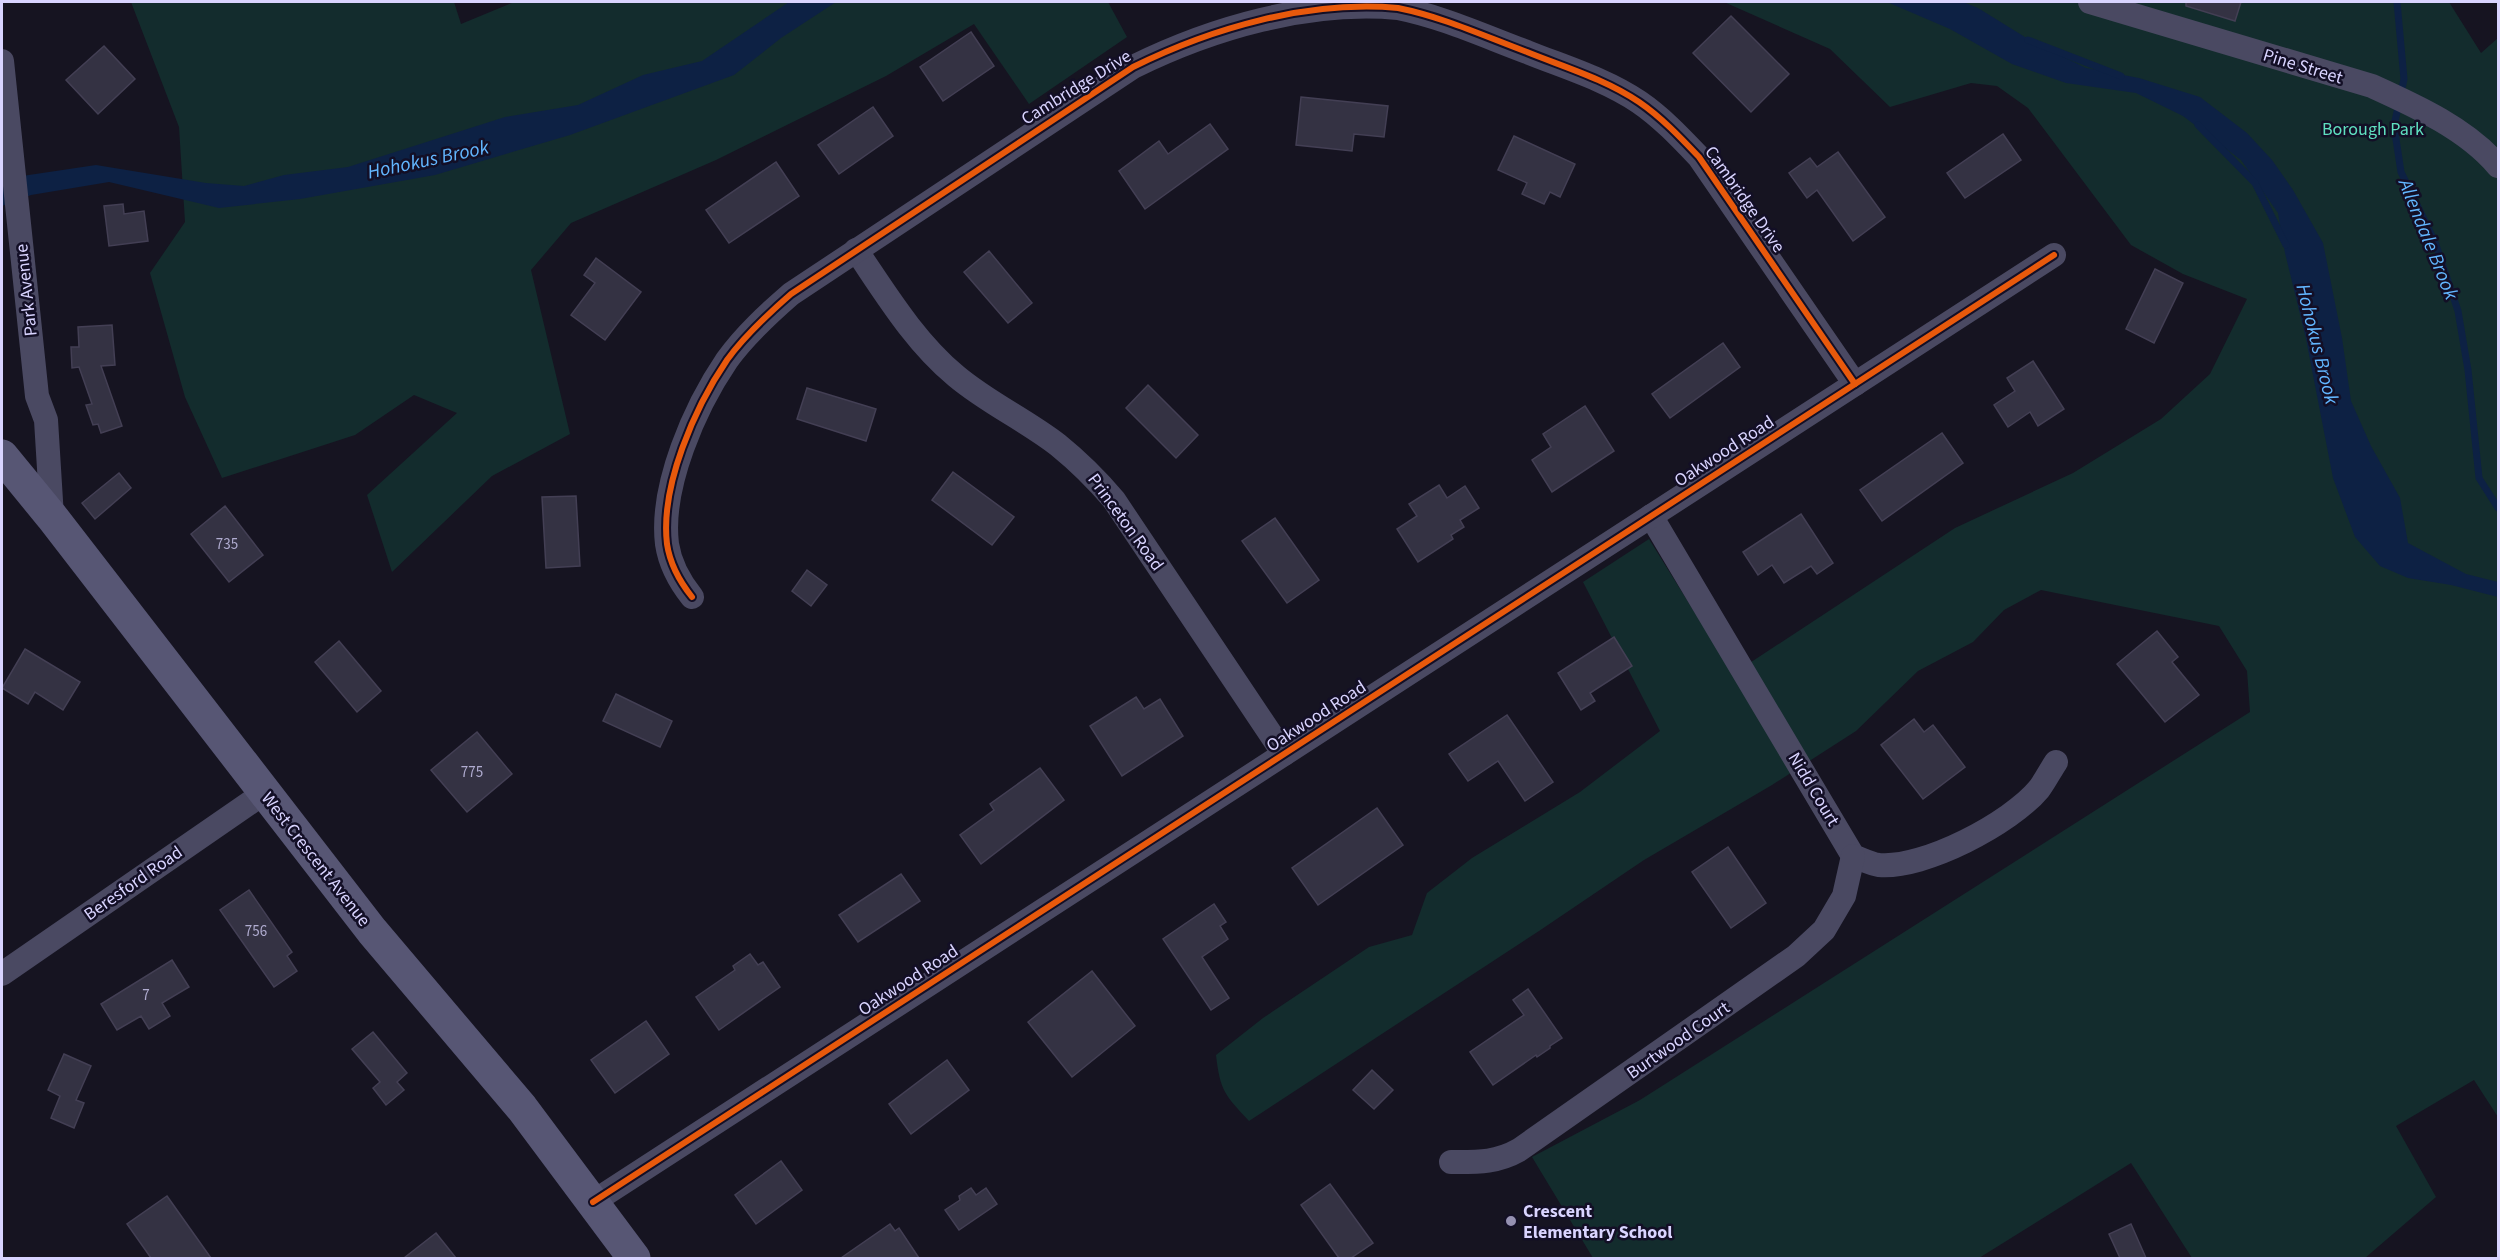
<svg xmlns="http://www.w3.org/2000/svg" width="2500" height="1260" font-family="'Source Sans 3',sans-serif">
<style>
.green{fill:#132c2d}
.water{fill:#0d2144}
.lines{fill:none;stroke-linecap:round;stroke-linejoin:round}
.stream{stroke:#0d2144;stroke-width:7}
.building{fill:#343243;stroke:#433f54;stroke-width:1.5}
.street{stroke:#4a4962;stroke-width:24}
.secondary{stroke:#575674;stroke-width:33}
.cycleway-casing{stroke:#130f26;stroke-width:10}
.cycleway{stroke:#e8590c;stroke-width:6}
.poi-dot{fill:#9591b1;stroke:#130f26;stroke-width:2}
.labels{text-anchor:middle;stroke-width:5;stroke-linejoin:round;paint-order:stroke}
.number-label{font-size:15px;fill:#b0acd0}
.street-label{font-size:18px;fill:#d9d4ff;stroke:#130f26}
.park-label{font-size:18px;fill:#5fe0c0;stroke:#130f26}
.poi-label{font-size:18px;font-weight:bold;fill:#d9d4ff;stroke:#130f26;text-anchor:start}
.water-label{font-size:20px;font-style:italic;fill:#62b6ff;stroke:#130f26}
</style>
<rect width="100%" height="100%" fill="#161421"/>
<!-- green -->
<g class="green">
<polygon points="131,2 454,2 461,24 514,2 1108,2 1127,37 1029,104 974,24 886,76 716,160 571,223 531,270 570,434 492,476 392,572 367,495 457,413 414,395 355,435 222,478 185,397 150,273 185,222 179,127"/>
<path d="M1724,2H2449L2481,53L2498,38V1117L2474,1080L2396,1126L2436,1197L2365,1258H2192L2131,1163L1979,1258H1593L1532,1157L1640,1100L2250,712L2247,671L2219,626L2041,590L2004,610L1973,642L1918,671L1856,731L1772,785L1644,860L1539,931L1249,1121C1225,1095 1220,1091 1216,1055L1263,1018L1369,947L1412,935L1427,893L1472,858L1580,792L1660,731L1583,582L1649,539L1733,674L1955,528L2073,473L2161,419L2210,374L2247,299L2183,274L2131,245L2028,108L1997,86L1971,83L1890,107L1830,49Z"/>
</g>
<!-- water -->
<g class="water">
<polygon points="789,2 836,2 781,38 734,75 570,135 435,175 300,199 219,208 109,182 31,195 2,206 2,179 96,165 206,183 244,186 284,175 348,167 505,117 578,105 643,75 702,61"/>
<polygon points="1887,2 1963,2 1978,8 2033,42 2086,68 2139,78 2200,97 2247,133 2272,160 2293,190 2323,243 2342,338 2351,401 2371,446 2400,498 2408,543 2466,574 2498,582 2498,597 2451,585 2408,578 2380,566 2355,537 2333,478 2306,339 2285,253 2278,213 2241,160 2183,116 2136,93 2066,83 2012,64 1950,29"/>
</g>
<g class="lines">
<!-- stream -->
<g class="stream">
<polyline points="2397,2 2404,79 2394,126 2401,172 2435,242 2458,311 2468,370 2479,478 2498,508"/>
<polyline points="2028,40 2121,76"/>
<polyline points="2198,125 2255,183 2286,245"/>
</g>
</g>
<!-- building -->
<g class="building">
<polygon points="2186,2 2241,2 2235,21 2186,6"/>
<polygon points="1731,16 1789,74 1751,112 1693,53"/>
<polygon points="971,32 994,66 943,101 920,67"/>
<polygon points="104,46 135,79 98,114 66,80"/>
<polygon points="1301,97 1388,106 1384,137 1354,134 1352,151 1296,145"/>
<polygon points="873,107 893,136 839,174 818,145"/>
<polygon points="1210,124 1228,149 1145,209 1119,171 1159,141 1168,154"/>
<polygon points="2003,134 2021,160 1965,198 1947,173"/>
<polygon points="1514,136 1575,164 1560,197 1550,192 1544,204 1522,194 1527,183 1498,170"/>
<polygon points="1838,152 1885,217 1853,241 1817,190 1807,198 1789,173 1810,158 1817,167"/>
<polygon points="776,162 799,196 729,243 706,210"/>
<polygon points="123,204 124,214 144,211 148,241 109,246 104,206"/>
<polygon points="989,251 1032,303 1008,323 964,272"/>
<polygon points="596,258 641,292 605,340 571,315 595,283 584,275"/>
<polygon points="2155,269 2183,283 2154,343 2126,329"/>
<polygon points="112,325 115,365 101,366 122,426 101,433 98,424 93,425 86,405 92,404 79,367 72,368 71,347 79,347 78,327"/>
<polygon points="1723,343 1740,367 1670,418 1652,394"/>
<polygon points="2033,361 2064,409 2038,426 2030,412 2008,427 1994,405 2015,391 2007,378"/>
<polygon points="1148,385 1198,435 1176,458 1126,408"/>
<polygon points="807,388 876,409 866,441 797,419"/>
<polygon points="1585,406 1614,451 1552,492 1532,460 1551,447 1543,434"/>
<polygon points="1942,433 1963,463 1882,521 1860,490"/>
<polygon points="953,472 1014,517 992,545 932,500"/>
<polygon points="119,473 131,488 95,519 82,503"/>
<polygon points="1439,485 1447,498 1465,486 1479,508 1460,520 1464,527 1451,535 1453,539 1418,562 1397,529 1417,516 1409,504"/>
<polygon points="576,496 580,566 546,568 542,497"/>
<polygon points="225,506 263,555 229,582 191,534"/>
<polygon points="1801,514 1833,563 1817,574 1811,566 1784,583 1772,565 1758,575 1743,552"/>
<polygon points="1275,518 1319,580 1287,603 1242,541"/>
<polygon points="807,570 827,585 811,606 792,591"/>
<polygon points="2157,631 2178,657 2172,662 2199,695 2165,722 2117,664"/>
<polygon points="1614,637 1632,666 1590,693 1595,701 1581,710 1558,673"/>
<polygon points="339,641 381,691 357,712 315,662"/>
<polygon points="25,649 80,682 63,710 35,692 28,704 2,688"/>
<polygon points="616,694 672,721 660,747 603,721"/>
<polygon points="1136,697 1144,709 1160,699 1183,736 1122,776 1090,726"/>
<polygon points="1507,715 1553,782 1525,801 1498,761 1468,781 1449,754"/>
<polygon points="1914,719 1924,732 1933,725 1965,767 1923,799 1881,745"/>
<polygon points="477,732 512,774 467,812 431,770"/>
<polygon points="1040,768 1064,800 981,864 960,835 994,810 990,804"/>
<polygon points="1377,808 1403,845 1318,905 1292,868"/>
<polygon points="1728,847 1766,903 1731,928 1692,872"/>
<polygon points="901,874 920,901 858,942 839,915"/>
<polygon points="249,890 292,952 287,956 297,971 274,987 220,910"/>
<polygon points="1214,904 1226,922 1220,926 1228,939 1202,957 1229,998 1211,1010 1163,939"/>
<polygon points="750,954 758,965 763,962 780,987 719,1030 696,997 735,970 733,966"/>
<polygon points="172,960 189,987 162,1003 170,1016 149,1029 141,1016 117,1030 101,1004"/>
<polygon points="1092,971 1135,1026 1072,1077 1028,1022"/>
<polygon points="1528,989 1562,1038 1550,1046 1550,1048 1537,1057 1536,1055 1493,1085 1470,1052 1524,1015 1513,1000"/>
<polygon points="646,1021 669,1054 615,1093 591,1060"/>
<polygon points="373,1032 407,1073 397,1082 404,1090 386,1105 373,1088 380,1082 352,1049"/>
<polygon points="64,1054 91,1066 76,1100 84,1103 74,1128 51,1118 60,1096 48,1090"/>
<polygon points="947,1060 969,1090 911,1134 889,1104"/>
<polygon points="1372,1070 1393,1090 1374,1109 1353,1090"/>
<polygon points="781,1161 802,1190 756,1224 735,1195"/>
<polygon points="1330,1184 1373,1243 1351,1258 1339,1258 1301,1205"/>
<polygon points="971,1188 976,1195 986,1188 997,1204 959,1230 945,1210 960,1200 959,1196"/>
<polygon points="167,1196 211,1258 151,1258 127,1224"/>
<polygon points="890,1224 895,1231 899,1228 919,1258 841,1258"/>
<polygon points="2131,1224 2146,1258 2120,1258 2109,1234"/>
<polygon points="436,1233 456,1258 404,1258"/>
</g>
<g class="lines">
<!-- street -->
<g class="street">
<path d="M2090,2L2372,86C2416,106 2467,129 2498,166"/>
<polyline points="2,61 37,396 46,420 52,517"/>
<path d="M856,250C886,294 914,341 956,376C988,403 1026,420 1058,445C1079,462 1097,480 1114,500L1284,754"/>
<path d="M1651,516L1853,856C1861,859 1871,864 1879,865C1924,869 2011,823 2039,789C2045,781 2050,771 2056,762"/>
<path d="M692,597C680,582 670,564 667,544C660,486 695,407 727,360C745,335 768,314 791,294L1133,67C1212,28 1308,0 1398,8C1443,17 1484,36 1527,52C1564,67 1605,79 1639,102C1661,117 1680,137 1699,157L1855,384"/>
<polyline points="2,974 264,793"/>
<path d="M1451,1162C1477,1162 1496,1163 1519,1150L1796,956L1824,930L1844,896L1853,856"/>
<polyline points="593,1202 2054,255"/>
</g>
<!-- secondary -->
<polyline class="secondary" points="2,456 52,517 372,931 522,1108 634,1258"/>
<defs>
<g id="cycleway">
<path d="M692,597C680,582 670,564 667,544C660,486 695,407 727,360C745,335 768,314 791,294L1133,67C1212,28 1308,0 1398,8C1443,17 1484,36 1527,52C1564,67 1605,79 1639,102C1661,117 1680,137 1699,157L1855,384"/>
<polyline points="593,1202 2054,255"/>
</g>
</defs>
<!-- cycleway casing -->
<use href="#cycleway" class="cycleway-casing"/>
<!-- cycleway -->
<use href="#cycleway" class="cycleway"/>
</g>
<!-- markers -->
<circle class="poi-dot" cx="1511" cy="1221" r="6"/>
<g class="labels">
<!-- number labels -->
<g class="number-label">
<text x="227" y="549">735</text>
<text x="472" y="777">775</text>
<text x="256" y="936">756</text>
<text x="146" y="1000">7</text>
</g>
<!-- street labels -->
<g class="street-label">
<text transform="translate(2303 66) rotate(17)" y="6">Pine Street</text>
<text transform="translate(1076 87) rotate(-32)" y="6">Cambridge Drive</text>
<text transform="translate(1745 199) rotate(55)" y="6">Cambridge Drive</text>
<text transform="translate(26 290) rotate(-96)" y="6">Park Avenue</text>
<text transform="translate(1724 451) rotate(-33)" y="6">Oakwood Road</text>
<text transform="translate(1126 522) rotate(54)" y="6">Princeton Road</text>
<text transform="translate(1316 716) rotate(-33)" y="6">Oakwood Road</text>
<text transform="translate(1814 789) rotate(59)" y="6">Nidd Court</text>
<text transform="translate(316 859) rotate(52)" y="6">West Crescent Avenue</text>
<text transform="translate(133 883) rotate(-35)" y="6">Beresford Road</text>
<text transform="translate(908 980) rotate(-33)" y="6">Oakwood Road</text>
<text transform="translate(1678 1040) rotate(-35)" y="6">Burtwood Court</text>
</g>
<!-- park labels -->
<g class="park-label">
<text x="2373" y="135">Borough Park</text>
</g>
<!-- poi labels -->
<g class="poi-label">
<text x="1523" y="1217">Crescent<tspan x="1523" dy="21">Elementary School</tspan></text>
</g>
<!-- water labels -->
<g class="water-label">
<text transform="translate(428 159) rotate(-12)" y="7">Hohokus Brook</text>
<text transform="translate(2429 239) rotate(68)" y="7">Allendale Brook</text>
<text transform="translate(2318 344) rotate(76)" y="7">Hohokus Brook</text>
</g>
</g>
<!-- border -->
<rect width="2500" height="1260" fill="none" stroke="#d9d4ff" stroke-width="6"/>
</svg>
